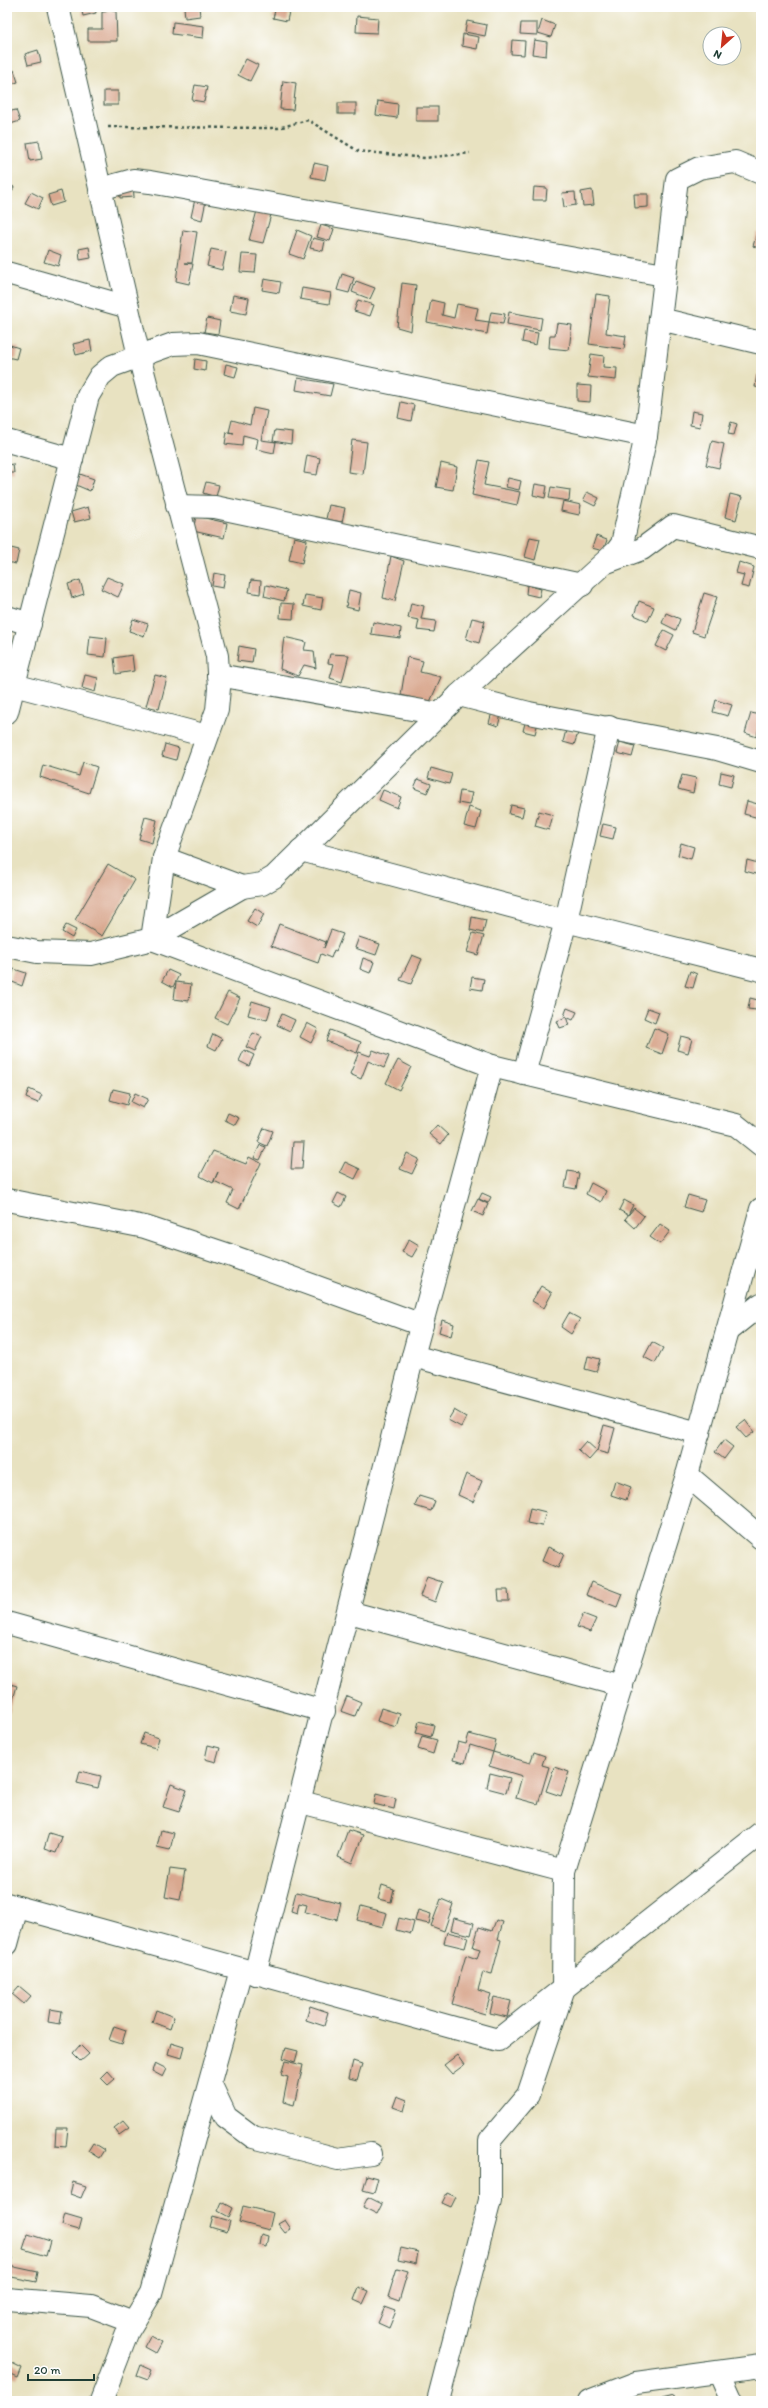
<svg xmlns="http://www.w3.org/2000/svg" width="768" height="2408" font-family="Itim,sans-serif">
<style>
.building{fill:#d9a88f}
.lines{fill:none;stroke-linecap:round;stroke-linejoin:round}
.minor-casing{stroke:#3d5649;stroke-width:24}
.path{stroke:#3d5649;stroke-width:2.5;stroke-dasharray:3 3;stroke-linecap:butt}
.minor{stroke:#fff;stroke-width:22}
</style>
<rect width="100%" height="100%" fill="#fff"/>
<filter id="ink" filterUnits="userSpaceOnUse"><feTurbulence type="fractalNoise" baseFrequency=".025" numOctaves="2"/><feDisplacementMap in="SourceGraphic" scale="8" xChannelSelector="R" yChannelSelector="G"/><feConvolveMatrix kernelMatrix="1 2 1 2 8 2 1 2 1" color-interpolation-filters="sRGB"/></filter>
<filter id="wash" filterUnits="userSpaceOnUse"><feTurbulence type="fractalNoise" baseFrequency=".012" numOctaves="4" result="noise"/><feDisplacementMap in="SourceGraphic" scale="16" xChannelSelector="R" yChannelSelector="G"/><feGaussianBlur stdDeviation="0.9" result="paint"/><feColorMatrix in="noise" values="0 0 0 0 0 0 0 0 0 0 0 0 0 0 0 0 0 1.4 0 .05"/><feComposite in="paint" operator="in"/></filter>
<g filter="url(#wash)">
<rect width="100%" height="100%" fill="#e8e2c1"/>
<g id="blocks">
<!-- building -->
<g class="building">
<polygon points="81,7 95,7 96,13 83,16"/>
<polygon points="184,7 199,7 200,16 185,18"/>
<polygon points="276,7 290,7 287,21 273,18"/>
<polygon points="116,11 117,41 88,41 88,29 102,29 102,12"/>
<polygon points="357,16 378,18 377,33 356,32"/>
<polygon points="542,20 555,25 551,37 538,33"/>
<polygon points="467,21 487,25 485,36 465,32"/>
<polygon points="173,22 204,26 203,38 172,34"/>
<polygon points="521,23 537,23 537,35 520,34"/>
<polygon points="463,34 479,37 477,49 462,46"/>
<polygon points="512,40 525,41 524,55 511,54"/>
<polygon points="534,40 547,42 546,56 532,54"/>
<polygon points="38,50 41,62 28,65 25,54"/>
<polygon points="246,59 258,65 250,81 238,75"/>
<polygon points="14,70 18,82 7,85 7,72"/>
<polygon points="283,81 296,83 293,110 280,109"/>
<polygon points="195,85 207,87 204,102 192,100"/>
<rect x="104" y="91" width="14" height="14"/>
<polygon points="378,101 398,104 397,118 376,115"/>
<rect x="338" y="103" width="18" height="11"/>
<rect x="416" y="107" width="22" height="14"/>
<polygon points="16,110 20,121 7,125 7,112"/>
<polygon points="39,141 42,159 30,161 27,143"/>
<polygon points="314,163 328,166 325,180 311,177"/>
<polygon points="7,184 14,187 9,198 7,196"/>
<polygon points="133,185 134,197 120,198 119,186"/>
<polygon points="534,187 547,188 546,200 533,200"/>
<polygon points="592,190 594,205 583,206 581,192"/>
<polygon points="61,191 64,202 51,206 48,195"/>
<polygon points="31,192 43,198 38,209 25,203"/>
<polygon points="575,192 576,205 564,207 562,193"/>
<polygon points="634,194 648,194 648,207 635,208"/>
<polygon points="195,199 206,201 202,220 191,217"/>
<polygon points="258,207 272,211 263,243 249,240"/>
<polygon points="321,225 334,229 330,241 317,237"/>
<polygon points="183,230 197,232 192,263 185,263 193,264 189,284 176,281"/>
<polygon points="297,230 311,236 303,259 289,254"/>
<polygon points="757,233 761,234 761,249 753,246"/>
<polygon points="313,238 325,241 323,251 310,248"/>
<polygon points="89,247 91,258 80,260 79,249"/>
<polygon points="211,249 226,252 222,270 207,266"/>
<polygon points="48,250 61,255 58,266 44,262"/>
<polygon points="242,254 257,255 255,273 240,272"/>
<polygon points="342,274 354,278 349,293 337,290"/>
<polygon points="264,279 281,282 279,293 262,290"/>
<polygon points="356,281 375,288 370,299 352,292"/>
<polygon points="402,283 416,285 411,331 397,327"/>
<polygon points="302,288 331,293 329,304 300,299"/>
<polygon points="596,294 610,296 606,333 626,336 624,349 589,344"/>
<polygon points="233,295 249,298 246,314 230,311"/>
<polygon points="358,300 374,305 370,316 354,311"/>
<polygon points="431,300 444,303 442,315 454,318 457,304 478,308 475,320 489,322 487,334 427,322"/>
<polygon points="491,312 505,314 503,324 489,322"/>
<polygon points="509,312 542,318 540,330 507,324"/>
<polygon points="207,318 220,321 218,334 204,332"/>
<polygon points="557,323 572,325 569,350 549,348 550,335 555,335"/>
<polygon points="524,331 538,333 536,345 522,342"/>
<polygon points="90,340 92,351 76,355 73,344"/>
<polygon points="7,344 19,348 16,359 7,357"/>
<polygon points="591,354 604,356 603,367 617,368 616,380 588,377"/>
<polygon points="195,359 206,361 205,371 194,369"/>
<polygon points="226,364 238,367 235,377 224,374"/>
<polygon points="757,375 761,375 761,388 755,387"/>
<polygon points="298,378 333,384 330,396 296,390"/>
<polygon points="577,385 591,386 590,402 577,401"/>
<polygon points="401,402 414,405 411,421 398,418"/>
<polygon points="253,408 267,411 261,440 276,442 274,453 256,449 258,439 243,435 242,446 225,444 227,432 234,433 229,432 232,420 250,425"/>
<polygon points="692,411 702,413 700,427 690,425"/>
<polygon points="731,422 737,424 734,435 728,434"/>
<polygon points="275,430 292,432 291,444 273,441"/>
<polygon points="352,440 367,442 363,474 348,472"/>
<polygon points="712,441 724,444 719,468 706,465"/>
<polygon points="307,455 320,458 317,475 304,473"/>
<polygon points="479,460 489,462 484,485 520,492 517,505 472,495"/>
<polygon points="441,463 457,467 453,490 436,487"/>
<polygon points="13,464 14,473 7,473 7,465"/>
<polygon points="80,474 94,479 90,491 76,485"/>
<polygon points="508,478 521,481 519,490 506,487"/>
<polygon points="206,482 219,485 216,497 203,493"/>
<polygon points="535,484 547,486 545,498 533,495"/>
<polygon points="551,487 570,490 569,501 549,498"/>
<polygon points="587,492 599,498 595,506 583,500"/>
<polygon points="730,494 742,497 736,520 725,517"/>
<polygon points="563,501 581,505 579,515 561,511"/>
<polygon points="329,505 345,508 342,522 326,519"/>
<polygon points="88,507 91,518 74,522 71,512"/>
<polygon points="196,516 227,523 224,538 193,531"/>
<polygon points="596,536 607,540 603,551 592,548"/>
<polygon points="294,537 307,540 302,563 289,560"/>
<polygon points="530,537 540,539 535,560 525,557"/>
<polygon points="7,547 19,550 16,564 7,562"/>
<polygon points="391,556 404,561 395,601 383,598"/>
<polygon points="739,562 754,567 749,588 741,586 744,575 736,573"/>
<polygon points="214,573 225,575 223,588 212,586"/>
<polygon points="107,577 124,584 118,597 101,589"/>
<polygon points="80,580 84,594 72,598 68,584"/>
<polygon points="251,580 261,581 260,594 249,592"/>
<polygon points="266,585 287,590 284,601 264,596"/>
<polygon points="527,585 541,589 539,597 526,594"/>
<polygon points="349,590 361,593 358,610 346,607"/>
<polygon points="704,593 717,597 704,636 692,632"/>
<polygon points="305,595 323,598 321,610 303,606"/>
<polygon points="639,601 654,607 648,621 634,615"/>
<polygon points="281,603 294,604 293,619 280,618"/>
<polygon points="411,603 424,606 421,619 436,621 434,632 417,630 419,620 408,618"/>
<polygon points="666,613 680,619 676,630 662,623"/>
<polygon points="472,618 485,621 479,643 466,639"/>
<polygon points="133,619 148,624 144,636 129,631"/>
<polygon points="373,622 401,628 400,638 371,634"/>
<polygon points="664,630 674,635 666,651 656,646"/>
<polygon points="90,636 107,638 105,657 88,655"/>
<polygon points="284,637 306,642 304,650 314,651 316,668 304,665 298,676 280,669"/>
<polygon points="239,646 254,649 252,663 237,661"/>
<polygon points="330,654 349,655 342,682 330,678 334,664 328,663"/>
<polygon points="132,655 134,671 116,674 114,658"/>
<polygon points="407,657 423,661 420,672 441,677 430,702 401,695"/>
<polygon points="85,675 98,678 95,692 82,688"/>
<polygon points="155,675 167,678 159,709 146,706"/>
<polygon points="716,700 732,705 728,716 713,712"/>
<polygon points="492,712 501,715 498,726 489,723"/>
<polygon points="751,713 761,715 757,737 745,733"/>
<polygon points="526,719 538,722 535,734 523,731"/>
<polygon points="566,730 578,733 574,745 563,742"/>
<polygon points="620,742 635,746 632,757 617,753"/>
<polygon points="165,744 179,748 176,760 162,756"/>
<polygon points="83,762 97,767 89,793 40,777 43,765 79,776"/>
<polygon points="431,768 452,774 449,784 428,778"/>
<polygon points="721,772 734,775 731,787 719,784"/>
<polygon points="682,775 696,778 693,793 678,789"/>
<polygon points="418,779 431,784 427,793 414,788"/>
<polygon points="383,790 401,797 397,808 379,800"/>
<polygon points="460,791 472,793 469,805 458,803"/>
<polygon points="747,801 761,805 759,818 744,814"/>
<polygon points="511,805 524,808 522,817 509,814"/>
<polygon points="469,807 481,811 476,829 464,826"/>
<polygon points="539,811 553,815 549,830 535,826"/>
<polygon points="145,817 157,820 152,843 139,839"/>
<polygon points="603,824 616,827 613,839 600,836"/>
<polygon points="681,843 694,847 691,859 678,855"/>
<polygon points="747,860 758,863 756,874 745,871"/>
<polygon points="108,864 135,880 102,936 75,920"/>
<polygon points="255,908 264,914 257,927 247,921"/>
<polygon points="472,917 486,920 483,933 470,930"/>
<polygon points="279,924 326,942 324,948 331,930 343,934 336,951 334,950 331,958 321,954 318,963 271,946"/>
<polygon points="66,925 76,930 72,938 62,932"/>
<polygon points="473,933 484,936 478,955 467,952"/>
<polygon points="359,937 380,944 376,955 355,948"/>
<polygon points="412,955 422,959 411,984 400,980"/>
<polygon points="363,958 374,962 370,973 360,969"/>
<polygon points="14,969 26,973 22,986 10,981"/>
<polygon points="168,970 179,975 173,987 162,981"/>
<polygon points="690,971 697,974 693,988 685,986"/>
<polygon points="472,977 484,979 482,990 470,988"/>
<polygon points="176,982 191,984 189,1001 174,999"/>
<polygon points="228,992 240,998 227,1024 215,1018"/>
<polygon points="750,998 758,1000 756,1010 748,1009"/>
<polygon points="252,1001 271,1007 267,1020 248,1015"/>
<polygon points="567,1008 577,1012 573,1020 564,1016"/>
<polygon points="648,1008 659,1012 655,1023 644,1018"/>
<polygon points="282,1014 295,1020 290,1031 277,1025"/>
<polygon points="566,1017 569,1025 560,1028 557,1021"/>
<polygon points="307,1023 318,1029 311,1043 300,1037"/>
<polygon points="654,1028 669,1034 662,1054 646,1048"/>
<polygon points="330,1030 361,1042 357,1053 326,1041"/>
<polygon points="253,1033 262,1037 255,1051 246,1047"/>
<polygon points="213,1034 222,1039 216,1050 208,1046"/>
<polygon points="681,1036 692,1039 688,1053 677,1050"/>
<polygon points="244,1050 254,1055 249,1066 239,1061"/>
<polygon points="373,1050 389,1056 384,1068 368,1061 361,1079 350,1074 359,1052 370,1056"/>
<polygon points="398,1060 411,1067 399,1090 386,1083"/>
<polygon points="29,1089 42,1095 38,1103 26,1098"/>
<polygon points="113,1089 130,1093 127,1105 110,1100"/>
<polygon points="135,1093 148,1099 143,1108 131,1102"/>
<polygon points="228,1113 239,1118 235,1125 225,1120"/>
<polygon points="437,1125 448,1135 441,1144 429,1134"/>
<polygon points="264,1128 273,1131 267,1146 258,1142"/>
<polygon points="293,1142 304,1142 302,1169 291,1169"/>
<polygon points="260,1145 266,1147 260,1160 254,1158"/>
<polygon points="213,1151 246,1164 249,1157 261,1163 239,1209 227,1203 233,1190 214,1181 218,1172 213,1183 200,1176"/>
<polygon points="407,1153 419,1159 412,1174 400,1169"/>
<polygon points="345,1162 360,1169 355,1179 340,1172"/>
<polygon points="568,1171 579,1173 576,1189 565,1187"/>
<polygon points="591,1183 606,1191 601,1202 586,1194"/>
<polygon points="338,1193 346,1197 341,1207 333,1203"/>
<polygon points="482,1193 491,1197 488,1203 479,1199"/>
<polygon points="688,1195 705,1200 701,1212 684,1207"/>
<polygon points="478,1199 488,1204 483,1216 472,1211"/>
<polygon points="624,1200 633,1205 628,1215 619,1210"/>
<polygon points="634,1208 644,1216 635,1228 625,1219"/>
<polygon points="660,1224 670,1231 660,1244 650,1237"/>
<polygon points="409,1239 419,1245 412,1257 402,1252"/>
<polygon points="541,1286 552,1293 544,1308 532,1301"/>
<polygon points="569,1313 580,1319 571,1334 561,1327"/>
<polygon points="442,1320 454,1324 451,1336 439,1332"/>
<polygon points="652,1342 663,1348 655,1363 644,1357"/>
<polygon points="588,1356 600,1359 596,1372 585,1369"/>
<polygon points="454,1410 466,1417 461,1427 448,1420"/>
<polygon points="745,1420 754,1432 746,1438 736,1427"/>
<polygon points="604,1425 615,1428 608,1454 597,1451 589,1460 578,1450 586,1441 597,1451"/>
<polygon points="724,1440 733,1447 724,1459 715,1452"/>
<polygon points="466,1474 482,1481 473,1502 458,1495"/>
<polygon points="615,1481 631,1487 626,1500 611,1495"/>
<polygon points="419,1496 435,1501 431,1511 415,1506"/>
<polygon points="530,1508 546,1512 542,1526 527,1523"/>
<polygon points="548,1547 564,1554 558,1568 542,1561"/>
<polygon points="427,1577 442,1582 435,1602 420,1596"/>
<polygon points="591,1582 622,1594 617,1607 586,1595"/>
<polygon points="498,1590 508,1590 509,1601 499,1601"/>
<polygon points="583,1614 596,1619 590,1632 577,1627"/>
<polygon points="7,1683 17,1686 9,1713 7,1712"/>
<polygon points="347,1696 361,1702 355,1716 341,1711"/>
<polygon points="381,1708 400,1714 396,1727 377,1721"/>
<polygon points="419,1721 434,1725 431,1737 416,1733"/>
<polygon points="144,1733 159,1738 156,1748 140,1744"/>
<polygon points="469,1734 496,1741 493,1752 470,1745 465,1763 453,1760 458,1742 466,1744"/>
<polygon points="422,1736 437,1740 433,1754 418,1749"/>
<polygon points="208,1745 220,1748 216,1762 205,1759"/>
<polygon points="493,1752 530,1763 534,1752 545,1756 542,1765 549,1767 538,1804 516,1798 522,1776 489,1766"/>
<polygon points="554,1767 569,1772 561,1796 546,1791"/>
<polygon points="80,1771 101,1776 98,1788 77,1783"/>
<polygon points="490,1773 510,1778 506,1793 487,1788"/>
<polygon points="171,1784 187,1790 179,1812 163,1807"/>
<polygon points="376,1794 396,1799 394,1809 374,1804"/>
<polygon points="161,1830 174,1833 170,1850 157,1847"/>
<polygon points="348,1830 363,1835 352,1863 338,1857"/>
<polygon points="49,1833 62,1837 56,1853 44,1849"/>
<polygon points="170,1869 185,1871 180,1900 165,1897"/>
<polygon points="382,1885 394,1889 391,1902 378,1899"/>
<polygon points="296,1892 341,1903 337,1920 305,1912 307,1905 299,1903 297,1913 291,1911"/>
<polygon points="441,1899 453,1904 444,1931 431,1926"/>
<polygon points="361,1906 387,1913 383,1927 357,1920"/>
<polygon points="418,1910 431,1914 429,1924 415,1921"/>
<polygon points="399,1918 414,1922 411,1934 396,1930"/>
<polygon points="454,1918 474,1923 471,1935 451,1930"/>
<polygon points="496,1920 503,1922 498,1939 501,1940 492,1974 483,1972 478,1990 491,1994 485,2014 452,2004 466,1955 477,1959 480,1949 473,1947 479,1927 492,1931"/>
<polygon points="447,1932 468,1937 465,1948 444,1943"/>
<polygon points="19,1986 31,1996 24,2004 12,1994"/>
<polygon points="494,1997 511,2001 507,2017 490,2013"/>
<polygon points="310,2006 328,2012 324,2026 306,2020"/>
<polygon points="50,2009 62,2011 60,2024 48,2022"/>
<polygon points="156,2010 174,2017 170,2029 152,2022"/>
<polygon points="114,2026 126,2030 122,2044 109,2040"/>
<polygon points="171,2043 184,2047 181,2058 168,2054"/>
<polygon points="80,2045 89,2054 81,2061 73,2053"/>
<polygon points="286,2048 298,2051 295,2062 283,2058"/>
<polygon points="457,2055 464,2065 452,2074 444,2065"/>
<polygon points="285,2061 303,2065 294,2105 283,2102 288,2077 281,2075"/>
<polygon points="353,2061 362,2064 357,2080 349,2078"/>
<polygon points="155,2063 167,2069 163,2077 152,2071"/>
<polygon points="108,2071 115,2079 108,2085 101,2078"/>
<polygon points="397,2096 407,2100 404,2111 393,2107"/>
<polygon points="123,2121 129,2128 119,2135 114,2128"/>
<polygon points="56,2128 68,2128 66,2147 55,2146"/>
<polygon points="93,2143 104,2150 99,2158 88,2151"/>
<polygon points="367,2175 378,2178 374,2193 363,2190"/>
<polygon points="73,2182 86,2186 81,2198 70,2194"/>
<polygon points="447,2193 456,2197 451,2207 442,2203"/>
<polygon points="368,2197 382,2204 377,2214 363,2207"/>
<polygon points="222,2202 233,2208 229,2217 218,2211"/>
<polygon points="243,2206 273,2213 269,2230 239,2222"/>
<polygon points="65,2214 82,2219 79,2230 62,2225"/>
<polygon points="213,2216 230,2221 227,2232 210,2227"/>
<polygon points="285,2220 291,2229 285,2233 278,2224"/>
<polygon points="28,2234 50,2241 46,2256 23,2249"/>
<polygon points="261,2234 268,2236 266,2247 259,2245"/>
<polygon points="401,2248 418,2252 416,2264 398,2260"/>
<polygon points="7,2257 12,2258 10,2266 38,2272 36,2282 7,2276"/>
<polygon points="397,2268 408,2271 399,2301 388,2297"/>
<polygon points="359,2287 369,2291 363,2304 354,2300"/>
<polygon points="385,2307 396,2311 389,2328 378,2323"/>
<polygon points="150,2336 161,2342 155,2353 144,2347"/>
<polygon points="12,2363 22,2368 18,2378 7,2373"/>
<polygon points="141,2365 152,2370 148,2380 137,2376"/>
<polygon points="674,2396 675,2401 662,2401 662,2399"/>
</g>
</g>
</g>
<g filter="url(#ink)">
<use href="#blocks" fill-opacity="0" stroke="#3d5649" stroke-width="1"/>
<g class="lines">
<defs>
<g id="minor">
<polyline points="58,7 139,356 217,656 219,688 217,710 164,858 152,939 492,1066 736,1125 761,1145"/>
<polyline points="100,189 133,180 150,182 664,275"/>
<polyline points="7,273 128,307"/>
<polyline points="660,319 761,343"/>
<polyline points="7,441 72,459"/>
<polyline points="177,506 215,507 582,585"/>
<polyline points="607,562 642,549 673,526 761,548"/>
<polyline points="7,617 30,624"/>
<polyline points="218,675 440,714"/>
<polyline points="14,685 207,736"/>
<polyline points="459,695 529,713 717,749 761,762"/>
<polyline points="7,712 88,396 100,376 112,366 173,344 198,343 646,436"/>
<polyline points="301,850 566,921 761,970"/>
<polyline points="164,858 242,887 262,884 274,877 459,695 616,552 622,544 646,436 677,179 699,168 735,162 761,173"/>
<polyline points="7,946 37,952 91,954 152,939 242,887"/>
<polyline points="524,1074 566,921 609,727"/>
<polyline points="7,1200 145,1227 229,1255 422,1325"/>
<polyline points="727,1331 761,1304"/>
<polyline points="413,1356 699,1433"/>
<polyline points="687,1475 761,1538"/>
<polyline points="349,1612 622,1686"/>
<polyline points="7,1623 324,1711"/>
<polyline points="301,1802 564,1871"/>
<polyline points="7,1904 498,2040 761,1833"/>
<polyline points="7,1944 17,1907"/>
<polyline points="255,1974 413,1356 492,1066"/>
<polyline points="210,2083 226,2117 253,2137 338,2159 371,2154"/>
<polyline points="7,2299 91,2306 133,2322"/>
<polyline points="719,2372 732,2401"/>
<polyline points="101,2401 128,2331 151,2293 241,1970"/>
<polyline points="438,2401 490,2200 490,2140 528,2095 563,1991 564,1871 687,1475 761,1209"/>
<polyline points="589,2401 636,2383 761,2366"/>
</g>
</defs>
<!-- minor casing -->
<use href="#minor" class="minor-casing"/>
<!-- path -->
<polyline class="path" points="108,127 278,128 308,120 358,151 425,158 470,153"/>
<!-- minor -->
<use href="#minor" class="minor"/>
</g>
</g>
<!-- margin -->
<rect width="768" height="2408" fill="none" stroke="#fff" stroke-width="24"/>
<!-- north arrow -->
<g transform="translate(722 46) rotate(207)"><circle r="19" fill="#ffffff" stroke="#a5b1ae"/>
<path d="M0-3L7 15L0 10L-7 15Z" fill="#c8321e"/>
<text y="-6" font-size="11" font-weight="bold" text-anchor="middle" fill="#1f3d34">N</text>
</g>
<!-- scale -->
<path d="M28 2374v6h66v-6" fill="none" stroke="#1f3d34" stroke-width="2"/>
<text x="34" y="2374" font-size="12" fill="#1f3d34" stroke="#ffffff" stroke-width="3" paint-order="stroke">20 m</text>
</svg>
